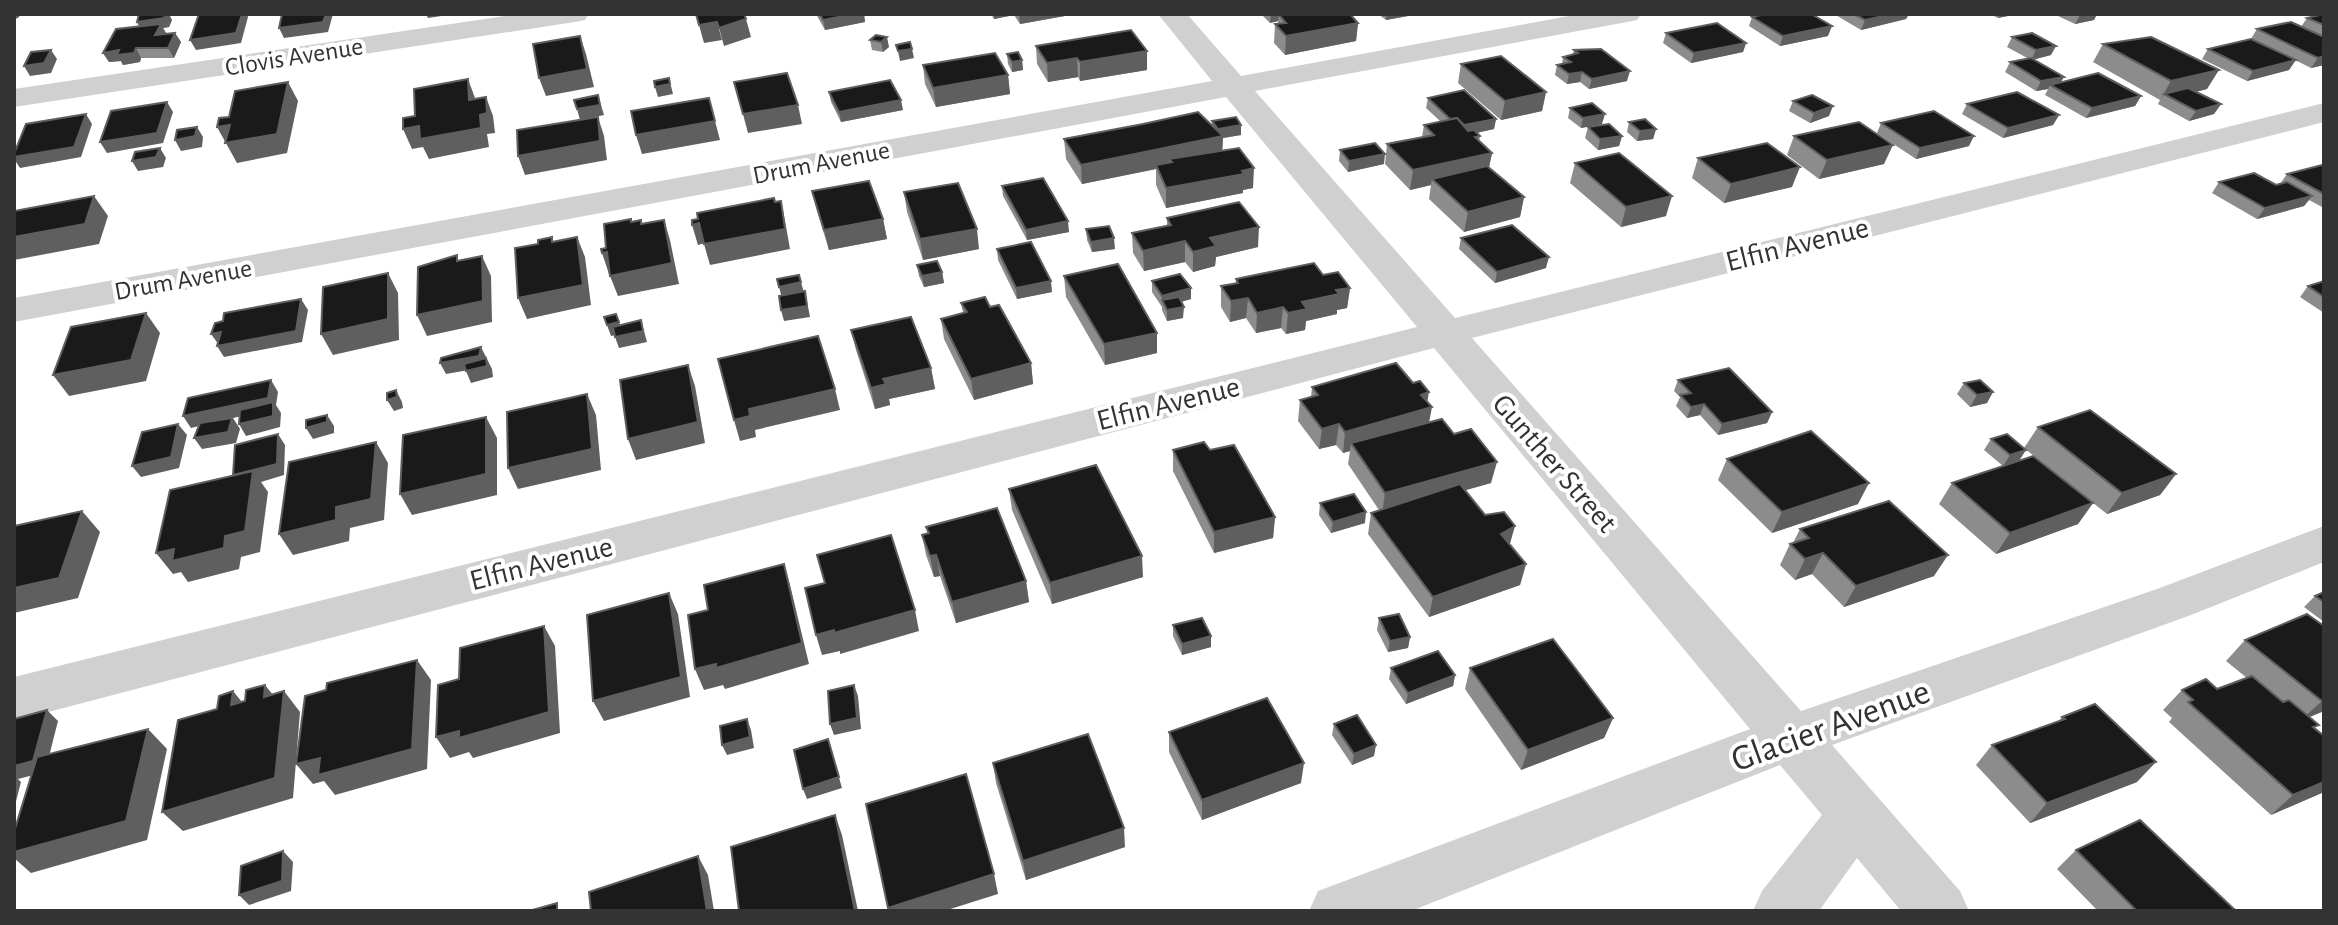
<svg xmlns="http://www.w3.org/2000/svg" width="2338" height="925" font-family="'Alegreya Sans',sans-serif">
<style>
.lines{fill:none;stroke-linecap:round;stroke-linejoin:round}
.minor{fill:#d0d0d0;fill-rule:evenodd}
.wall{fill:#8c8c8c}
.shaded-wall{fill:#5f5f5f}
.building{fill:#1a1a1a;stroke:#5f5f5f;stroke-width:2}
.labels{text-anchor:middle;stroke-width:8;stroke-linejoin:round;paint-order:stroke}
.far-street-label{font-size:26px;fill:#333;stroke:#fff}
.street-label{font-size:30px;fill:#333;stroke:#fff}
.near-street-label{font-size:36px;fill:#333;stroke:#fff}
</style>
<rect width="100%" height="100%" fill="#fff"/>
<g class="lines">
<!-- minor -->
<g class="minor">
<polygon points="518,14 589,14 585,20 575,22 14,107 14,89"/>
<polygon points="1158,14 1187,14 1241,76 1580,14 1641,14 1637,20 1627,22 1255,91 1455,318 2324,103 2324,122 1472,338 1801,711 2157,589 2324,526 2324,562 2191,615 1832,745 1960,891 1969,911 1901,911 1857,858 1819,911 1753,911 1762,891 1822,815 1780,765 1411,911 1309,911 1318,891 1750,729 1434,348 14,721 14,677 1417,327 1226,97 14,322 14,298 1212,81"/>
</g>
</g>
<!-- wall -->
<g class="wall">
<polygon points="816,14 864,14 865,22 825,30"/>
<polygon points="991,14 1076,14 1020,24 1014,15 994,19"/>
<polygon points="1261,14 1350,14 1358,23 1356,41 1285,55 1274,43 1275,24 1278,24 1278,21 1270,23"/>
<polygon points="1378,14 1419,14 1386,20"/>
<polygon points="1834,14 1909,14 1906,19 1861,30"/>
<polygon points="1990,14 2018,14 1998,18"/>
<polygon points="2060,14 2097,14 2094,20 2075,24 2058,16"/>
<polygon points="2324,14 2324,65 2311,68 2295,60 2289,70 2247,81 2202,59 2208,49 2251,39 2257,29 2301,27 2307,18"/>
<polygon points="1752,17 1828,36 1780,46 1749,26"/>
<polygon points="172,20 169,27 163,28 166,33 175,33 181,42 174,58 141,58 140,62 123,65 121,61 109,62 103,53 139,26 137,22"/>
<polygon points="1666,33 1746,43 1743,52 1691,63 1663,43"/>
<polygon points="876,35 889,47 883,52 872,50 870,40"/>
<polygon points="2012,37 2051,55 2033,60 2061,82 2141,96 2135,106 2086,118 2045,95 2048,89 2036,91 2005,72 2010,62 2029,59 2007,47"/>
<polygon points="2103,44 2207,89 2196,92 2221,104 2214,114 2189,121 2158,104 2160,100 2093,62"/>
<polygon points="1036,46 1147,51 1147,70 1080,81 1078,77 1048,82 1037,64"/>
<polygon points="1574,50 1627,81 1589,89 1580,82 1567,84 1555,75 1557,65 1562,64 1563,57 1573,54"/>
<polygon points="1007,54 1022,60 1023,70 1012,72 1008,64"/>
<polygon points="1461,64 1546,92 1542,111 1501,120 1458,83"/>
<polygon points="923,65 1008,75 1010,94 936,107 925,84"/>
<polygon points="829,92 903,110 841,122 831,102"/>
<polygon points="1428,98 1496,119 1494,129 1477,133 1480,136 1479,142 1492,153 1489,167 1524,197 1520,217 1464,232 1429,199 1431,185 1410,190 1385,164 1387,144 1422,137 1424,125 1440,121 1426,108"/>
<polygon points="1793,101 1829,116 1810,123 1789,111"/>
<polygon points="1967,104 2059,115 2053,125 2003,138 1962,114"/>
<polygon points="1570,108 1602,124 1581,128 1568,118"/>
<polygon points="1212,121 1241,135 1223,138 1222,151 1253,188 1243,190 1243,193 1166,208 1156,185 1156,169 1082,184 1066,159 1064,139 1212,126"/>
<polygon points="1629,122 1656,129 1653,139 1637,141 1627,132"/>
<polygon points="1881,123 1969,146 1916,159 1877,133"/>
<polygon points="1588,127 1622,136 1619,146 1598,150 1585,138"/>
<polygon points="1794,136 1884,164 1819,179 1787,155"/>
<polygon points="1340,150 1384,164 1348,172 1339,161"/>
<polygon points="1698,158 1792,187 1724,203 1692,178"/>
<polygon points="1575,163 1666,216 1621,227 1570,183"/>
<polygon points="2324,166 2324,208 2309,200 2304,206 2257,219 2212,193 2219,182 2276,185 2280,184 2287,174"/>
<polygon points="1002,186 1069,232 1027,240 1003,196"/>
<polygon points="812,191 883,219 887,239 829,250 817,211"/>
<polygon points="904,192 979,249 923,260 907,212"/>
<polygon points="1167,218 1258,247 1216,257 1215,266 1193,272 1185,262 1144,271 1133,253 1132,233 1167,226"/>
<polygon points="1086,229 1115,249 1092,252 1087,240"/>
<polygon points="1461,238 1546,268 1495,283 1459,249"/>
<polygon points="997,249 1052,292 1017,299 998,260"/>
<polygon points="917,265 942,272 944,283 924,287 919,276"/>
<polygon points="1323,275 1350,288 1347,308 1337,310 1337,314 1306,321 1305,330 1286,334 1281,328 1256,333 1246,318 1230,322 1221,307 1221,286 1236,283 1236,279"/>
<polygon points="1064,276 1157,333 1157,353 1105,365 1066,297"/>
<polygon points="1152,281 1191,299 1181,302 1183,318 1167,321 1162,310 1162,307 1152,292"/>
<polygon points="2324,282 2324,313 2300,297 2308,286"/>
<polygon points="961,303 990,307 1031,363 1033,384 974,400 944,339 941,319 963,313"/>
<polygon points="851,330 931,368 935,389 889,399 890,405 875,409 856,350"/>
<polygon points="1678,380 1772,412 1767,423 1718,435 1700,415 1687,418 1676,406 1680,397 1674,391"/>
<polygon points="1964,383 1987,403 1970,407 1957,394"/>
<polygon points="1312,387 1427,402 1429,422 1491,483 1465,490 1526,564 1520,585 1429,617 1368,534 1371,513 1379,510 1348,464 1350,451 1343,453 1336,445 1319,449 1298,421 1300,400 1311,397"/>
<polygon points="2038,427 2176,474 2160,495 2107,514 2024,448"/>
<polygon points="1991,439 2019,461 2093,503 2078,524 1996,554 1939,504 1952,483 2003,466 1984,450"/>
<polygon points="1173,450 1210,450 1275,517 1273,538 1214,553 1173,471"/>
<polygon points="1727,459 1858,504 1772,533 1718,480"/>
<polygon points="1009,489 1143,577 1052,604 1012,510"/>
<polygon points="1320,503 1365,523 1331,533 1319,515"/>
<polygon points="926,527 1026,581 1029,602 956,623 940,576 934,577 926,555 922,535 928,533"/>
<polygon points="1800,529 1934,576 1844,607 1812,574 1795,580 1780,565 1790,544 1793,543"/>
<polygon points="2324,592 2324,622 2304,607 2315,596"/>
<polygon points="1379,618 1410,637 1408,648 1388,652 1377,630"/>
<polygon points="1173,625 1211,636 1211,647 1182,655 1173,636"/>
<polygon points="2324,626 2324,711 2309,717 2315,728 2324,736 2324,792 2271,815 2169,722 2172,718 2163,710 2182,690 2217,689 2247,678 2226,661 2245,640"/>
<polygon points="1391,668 1455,675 1453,686 1406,704 1389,679"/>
<polygon points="1470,668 1613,718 1604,738 1521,770 1465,689"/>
<polygon points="2062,717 2137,782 2030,823 1976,765 1992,745 2058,722"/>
<polygon points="1334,724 1374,756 1352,765 1332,735"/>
<polygon points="1169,732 1301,783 1202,820 1169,752"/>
<polygon points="993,763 1125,847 1026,880 996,783"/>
<polygon points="2076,850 2236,911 2098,911 2057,869"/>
</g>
<!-- shaded-wall -->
<g class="shaded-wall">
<polygon points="14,14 21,14 18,18 14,19"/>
<polygon points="165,14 169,14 172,20 169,27 163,28 166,33 161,45 142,31 137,22"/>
<polygon points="242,14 247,14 248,17 241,43 196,50 190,40"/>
<polygon points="326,14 333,14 328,32 284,38 279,28"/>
<polygon points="426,14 455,14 428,18"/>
<polygon points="854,14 864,14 865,22 825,30 823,20"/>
<polygon points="994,14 1014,14 1014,15 994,19"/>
<polygon points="1019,14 1076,14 1020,24"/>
<polygon points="1271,14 1303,14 1279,15 1278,21 1270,23"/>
<polygon points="1386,14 1419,14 1386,20"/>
<polygon points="1892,14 1909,14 1906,19 1861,30 1865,20"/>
<polygon points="2000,14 2018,14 1998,18"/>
<polygon points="2082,14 2097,14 2094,20 2075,24 2080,15"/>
<polygon points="746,19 751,37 724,46 719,28"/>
<polygon points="717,22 722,40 704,43 699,25"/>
<polygon points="1358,23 1356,41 1285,55 1286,36"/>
<polygon points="1832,26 1828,36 1780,46 1783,36"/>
<polygon points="175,33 181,42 174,58 168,48"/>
<polygon points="580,36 586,54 594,87 546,96 539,78"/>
<polygon points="887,37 889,47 883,52 881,42"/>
<polygon points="1746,43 1743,52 1691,63 1694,53"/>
<polygon points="2056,46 2051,55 2031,60 2036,50"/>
<polygon points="136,48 141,58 140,62 123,65 121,61 109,62 103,53"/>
<polygon points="912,49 914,58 900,61 898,51"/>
<polygon points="51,50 57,59 51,73 30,76 24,66"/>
<polygon points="1147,51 1147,70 1080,81 1080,62"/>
<polygon points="2324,56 2324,65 2311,68 2318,58"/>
<polygon points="1077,58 1078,77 1048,82 1047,63"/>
<polygon points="1022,60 1023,70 1012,72 1012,62"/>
<polygon points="2296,60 2289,70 2247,81 2253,71"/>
<polygon points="2219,70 2207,89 2171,98 2164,94 2160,100 2171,81"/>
<polygon points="1630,71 1627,81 1589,89 1592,79"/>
<polygon points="1582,72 1580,82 1567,84 1569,74"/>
<polygon points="1008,75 1010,94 936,107 933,88"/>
<polygon points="2064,77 2058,87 2050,85 2048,89 2036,91 2041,81"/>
<polygon points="669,78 673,94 658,97 655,87"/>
<polygon points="468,79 475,98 477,119 469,100"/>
<polygon points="288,82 298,101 287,153 237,163 217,127"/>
<polygon points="1546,92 1542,111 1501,120 1505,101"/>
<polygon points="598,95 604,115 580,120 577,109"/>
<polygon points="2141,96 2135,106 2086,118 2092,108"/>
<polygon points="486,97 493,116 495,133 487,134 489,147 429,159 423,147 412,149 403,129 480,115"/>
<polygon points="901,100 903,110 841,122 839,112"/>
<polygon points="167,102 173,112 163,143 107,153 100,142"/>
<polygon points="2221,104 2214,114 2189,121 2196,111"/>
<polygon points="798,105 802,124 748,133 743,114"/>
<polygon points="1833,106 1829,116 1810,123 1814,113"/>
<polygon points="86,114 92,124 81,157 20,168 14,159 14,157"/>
<polygon points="1605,114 1602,124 1581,128 1583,118"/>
<polygon points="2059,115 2053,125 2003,138 2008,128"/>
<polygon points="598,117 604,136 607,160 525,175 518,156"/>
<polygon points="1496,119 1494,129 1457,137 1458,127"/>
<polygon points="715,121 720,140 642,154 636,135"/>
<polygon points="1241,125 1241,135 1223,138 1222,156 1172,162 1169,159 1169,166 1156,165 1156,169 1082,184 1081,165 1217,137 1218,129"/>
<polygon points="197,127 203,137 202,147 181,151 175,140"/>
<polygon points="1656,129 1653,139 1637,141 1640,131"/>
<polygon points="1622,136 1619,146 1598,150 1600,139"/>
<polygon points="1974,136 1969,146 1916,159 1920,148"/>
<polygon points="1893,145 1884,164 1819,179 1827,160"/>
<polygon points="160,148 166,158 163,167 138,171 132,161"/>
<polygon points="1492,153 1488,172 1432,179 1431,185 1410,190 1413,170"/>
<polygon points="1385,154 1384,164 1348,172 1349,161"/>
<polygon points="1800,167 1792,187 1724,203 1731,184"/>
<polygon points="1254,168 1253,188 1243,190 1243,193 1166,208 1166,188"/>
<polygon points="94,196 108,216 99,244 14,260 14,237"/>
<polygon points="1672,196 1666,216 1621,227 1626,207"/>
<polygon points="2312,196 2304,206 2257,219 2265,208"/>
<polygon points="1524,197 1520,217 1464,232 1468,212"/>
<polygon points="781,201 785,221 790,249 710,265 704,244"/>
<polygon points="883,219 887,239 829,250 824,230"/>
<polygon points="664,220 670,240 679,284 618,296 610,276"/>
<polygon points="1068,221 1069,232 1027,240 1026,230"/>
<polygon points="699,223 705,243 698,245 692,225"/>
<polygon points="1259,227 1258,247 1216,257 1215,266 1193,272 1193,252 1210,238"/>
<polygon points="977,229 979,249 923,260 920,239"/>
<polygon points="577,237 585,257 591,305 527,319 518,298"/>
<polygon points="1114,238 1115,249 1092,252 1091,242"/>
<polygon points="1185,241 1185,262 1144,271 1143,251"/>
<polygon points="607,252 615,272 609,274 602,253"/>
<polygon points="482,256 491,276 492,322 427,336 417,315"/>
<polygon points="1549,257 1546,268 1495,283 1497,272"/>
<polygon points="942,272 944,283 924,287 922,276"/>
<polygon points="388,273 398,293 399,340 333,355 321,334"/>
<polygon points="1051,281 1052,292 1017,299 1016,288"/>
<polygon points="801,282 804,293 782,298 779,287"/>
<polygon points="1191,288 1191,299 1165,306 1162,300 1162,296"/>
<polygon points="1350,288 1347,308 1337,310 1337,314 1306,321 1305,330 1286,334 1288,313 1302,302 1336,290"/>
<polygon points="805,291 810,317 784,321 781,310"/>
<polygon points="1248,298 1246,318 1230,322 1231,301"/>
<polygon points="301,299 308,310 302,342 224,357 217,346"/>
<polygon points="1184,307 1183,318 1167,321 1167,310"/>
<polygon points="1283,307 1281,328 1256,333 1257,313"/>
<polygon points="146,313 160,333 146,381 69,396 53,375"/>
<polygon points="641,320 647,342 619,348 615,337"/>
<polygon points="619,322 623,333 611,336 607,325"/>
<polygon points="221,332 219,345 211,334"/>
<polygon points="1157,333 1157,353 1105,365 1104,344"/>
<polygon points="481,347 492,369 493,377 471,383 466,371 480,368 446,374 440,363"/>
<polygon points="1031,363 1033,384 974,400 971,379"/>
<polygon points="688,365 695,386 705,443 636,460 628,439"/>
<polygon points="931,368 935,389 889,399 890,405 875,409 871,388 883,379"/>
<polygon points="271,380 278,392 276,405 281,413 280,427 246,436 239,424 273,409 233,418 240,429 236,443 202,449 194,438 232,418 191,428 183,416"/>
<polygon points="835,389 840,410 755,430 756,437 740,441 734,420 749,409"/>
<polygon points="396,390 402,402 403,408 394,411 387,400"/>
<polygon points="1429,392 1426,409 1432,407 1428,428 1351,443 1350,451 1343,453 1345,432 1421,395"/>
<polygon points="1993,392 1987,403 1970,407 1977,395"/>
<polygon points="587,394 596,415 601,470 518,489 508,468"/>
<polygon points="1704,404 1700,415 1687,418 1691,407"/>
<polygon points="1772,412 1767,423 1718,435 1722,424"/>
<polygon points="327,415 334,426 334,433 313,439 306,428"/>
<polygon points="486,417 497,438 497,495 412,515 400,494"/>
<polygon points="178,424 187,435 179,468 141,477 132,466"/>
<polygon points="1339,424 1336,445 1319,449 1322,429"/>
<polygon points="278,434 285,445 284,475 261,482 268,492 260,552 241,557 239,569 188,582 181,572 173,574 156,553 225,536 241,487"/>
<polygon points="376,442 388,463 384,520 350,528 349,541 293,555 279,534 336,507"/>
<polygon points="2026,450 2019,461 2003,466 2010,455"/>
<polygon points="1497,462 1491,483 1382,514 1385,493"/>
<polygon points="2176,474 2160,495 2107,514 2122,493"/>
<polygon points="1869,483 1858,504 1772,533 1782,512"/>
<polygon points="2093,503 2078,524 1996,554 2010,533"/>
<polygon points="82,511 100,532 78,598 14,613 14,588"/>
<polygon points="1366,512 1365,523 1331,533 1333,522"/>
<polygon points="1275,517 1273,538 1214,553 1214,532"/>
<polygon points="1515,526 1509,547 1501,534"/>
<polygon points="1823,553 1812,574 1795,580 1805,559"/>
<polygon points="936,555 940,576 934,577 930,556"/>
<polygon points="1948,555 1934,576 1844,607 1856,586"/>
<polygon points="1142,556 1143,577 1052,604 1050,583"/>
<polygon points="784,564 790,585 809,664 725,689 723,685 704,690 695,669"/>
<polygon points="1526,564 1520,585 1429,617 1433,597"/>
<polygon points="1026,581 1029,602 956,623 952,602"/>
<polygon points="669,593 678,614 690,697 604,721 593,701"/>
<polygon points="915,610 919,631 840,654 840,651 822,655 816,635"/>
<polygon points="544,626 555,646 560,733 473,758 469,752 450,758 436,737"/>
<polygon points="1211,636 1211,647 1182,655 1182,644"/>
<polygon points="1410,637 1408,648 1388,652 1390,641"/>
<polygon points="417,660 431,680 427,769 335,795 324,781 313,784 296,764"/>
<polygon points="1455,675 1453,686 1406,704 1408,693"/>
<polygon points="265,685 281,705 264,697"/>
<polygon points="854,685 858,696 861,729 834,735 830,724"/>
<polygon points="233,691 250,712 231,705"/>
<polygon points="284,691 300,712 293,798 183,831 162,812"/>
<polygon points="2324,700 2324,711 2300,721 2322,701"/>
<polygon points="47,710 58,721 45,772 18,779 21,782 14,809 14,766"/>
<polygon points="1613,718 1604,738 1521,770 1528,750"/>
<polygon points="747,719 751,730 754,748 727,755 722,745"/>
<polygon points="148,729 167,749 147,840 31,873 14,858 14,852"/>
<polygon points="828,739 842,788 807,799 803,789"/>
<polygon points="1376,745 1374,756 1352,765 1354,754"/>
<polygon points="2156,762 2137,782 2030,823 2047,803"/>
<polygon points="1304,763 1301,783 1202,820 1202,800"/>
<polygon points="2324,782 2324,792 2271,815 2293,795"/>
<polygon points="835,815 842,835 858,911 855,911"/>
<polygon points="1124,828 1125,847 1026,880 1023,861"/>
<polygon points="283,851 293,862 291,891 249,905 239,895"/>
<polygon points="698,856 708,875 714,911 707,911"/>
<polygon points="994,874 998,894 944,911 889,911 888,908"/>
</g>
<!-- building -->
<g class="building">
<polygon points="139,14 165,14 164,18 137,22"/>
<polygon points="199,14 242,14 236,33 190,40"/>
<polygon points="282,14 326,14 323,22 279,28"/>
<polygon points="696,14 744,14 746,19 719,28 717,22 699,25"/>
<polygon points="820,14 854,14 823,20"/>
<polygon points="1283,14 1350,14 1358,23 1286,36 1275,24 1286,23 1279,15"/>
<polygon points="1765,14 1811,14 1832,26 1783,36 1752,17"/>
<polygon points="1854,14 1892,14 1865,20"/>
<polygon points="2324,14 2324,25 2307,18"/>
<polygon points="2291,22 2324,37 2324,56 2318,58 2257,29"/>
<polygon points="1717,23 1746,43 1694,53 1666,33"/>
<polygon points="161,24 155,35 175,33 168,48 136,48 134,53 117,55 119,50 103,53 116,29"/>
<polygon points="1131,30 1147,51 1080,62 1077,58 1047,63 1036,46"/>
<polygon points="2032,33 2056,46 2036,50 2012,37"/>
<polygon points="876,35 887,37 881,42 870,40"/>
<polygon points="580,36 587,69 539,78 533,44"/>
<polygon points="2151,37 2219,70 2171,81 2103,44"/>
<polygon points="2251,39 2296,60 2253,71 2208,49"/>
<polygon points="910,42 912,49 898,51 896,45"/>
<polygon points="1601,49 1630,71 1592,79 1582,72 1569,74 1557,65 1571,62 1563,57 1578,53 1574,50"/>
<polygon points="51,50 44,63 24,66 31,52"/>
<polygon points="1018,52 1022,60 1012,62 1007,54"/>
<polygon points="995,53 1008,75 933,88 923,65"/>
<polygon points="1501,56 1546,92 1505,101 1461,64"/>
<polygon points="2031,58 2064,77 2041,81 2010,62"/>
<polygon points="787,73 798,105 743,114 734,82"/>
<polygon points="2098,73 2141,96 2092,108 2050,85"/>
<polygon points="669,78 670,84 655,87 654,81"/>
<polygon points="468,79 469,100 486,97 487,113 480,115 481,128 420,139 419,126 403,129 403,118 415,116 414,89"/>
<polygon points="890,80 901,100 839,112 829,92"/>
<polygon points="288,82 277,134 225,143 230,125 217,127 219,118 229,117 235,91"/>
<polygon points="2188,88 2221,104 2196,111 2164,94"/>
<polygon points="1464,90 1496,119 1464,125 1457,118 1450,119 1428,98"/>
<polygon points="2017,92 2059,115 2008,128 1967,104"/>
<polygon points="598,95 600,105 577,109 574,100"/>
<polygon points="1812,95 1833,106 1814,113 1793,101"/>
<polygon points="709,98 715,121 636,135 631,111"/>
<polygon points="167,102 157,133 100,142 111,111"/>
<polygon points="1592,103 1605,114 1583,118 1570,108"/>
<polygon points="1934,111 1974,136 1920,148 1881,123"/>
<polygon points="1198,112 1223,136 1081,165 1064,139 1143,124"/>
<polygon points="86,114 74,147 14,157 14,154 26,124"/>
<polygon points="598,117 600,141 518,156 517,130"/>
<polygon points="1236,117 1241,125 1218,129 1212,121"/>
<polygon points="1457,118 1468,131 1474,130 1480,136 1475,137 1492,153 1413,170 1387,144 1434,135 1424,125"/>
<polygon points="1645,119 1656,129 1640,131 1629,122"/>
<polygon points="1859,122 1893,145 1827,160 1794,136"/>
<polygon points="1609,124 1622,136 1600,139 1588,127"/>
<polygon points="197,127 195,136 175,140 177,130"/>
<polygon points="1375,143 1385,154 1349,161 1340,150"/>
<polygon points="1767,143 1800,167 1731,184 1698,158"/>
<polygon points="160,148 156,157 132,161 135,152"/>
<polygon points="1239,148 1254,168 1242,171 1244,174 1166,188 1156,165 1172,162 1169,159"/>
<polygon points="1619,153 1672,196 1626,207 1575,163"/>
<polygon points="2322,165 2324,166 2324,194 2287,174"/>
<polygon points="1487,166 1524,197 1468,212 1432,179"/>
<polygon points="2254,173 2276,185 2287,182 2312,196 2265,208 2219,182"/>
<polygon points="1043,178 1068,221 1026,230 1002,186"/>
<polygon points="869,181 883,219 824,230 812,191"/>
<polygon points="958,183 977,229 920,239 904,192"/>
<polygon points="94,196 85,224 14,237 14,211"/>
<polygon points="774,198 775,202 781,201 785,229 704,244 699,223 692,225 692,220 698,219 697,213"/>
<polygon points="1239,202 1259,227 1210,238 1216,246 1193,252 1185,241 1143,251 1132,233 1171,225 1167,218"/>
<polygon points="631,219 631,222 641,220 641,224 664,220 672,263 610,276 607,252 602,253 601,249 606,248 604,224"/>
<polygon points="1512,225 1549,257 1497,272 1461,238"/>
<polygon points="1109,226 1114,238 1091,242 1086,229"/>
<polygon points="552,237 552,242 577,237 583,285 518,298 515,248 538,244 538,240"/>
<polygon points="1031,242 1051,281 1016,288 997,249"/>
<polygon points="457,255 457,261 482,256 483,301 417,315 418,267"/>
<polygon points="937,261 942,272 922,276 917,265"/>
<polygon points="1314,263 1323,275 1338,272 1350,288 1336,290 1339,294 1302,302 1307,309 1288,313 1283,307 1257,313 1248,298 1231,301 1221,286 1238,283 1236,279"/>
<polygon points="1118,264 1157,333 1104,344 1064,276"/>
<polygon points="388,273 388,319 321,334 323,287"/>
<polygon points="1180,274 1191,288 1162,296 1152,281"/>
<polygon points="799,275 801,282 779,287 777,279"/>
<polygon points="2324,281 2324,297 2308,286"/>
<polygon points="805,291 807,306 781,310 779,296"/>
<polygon points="985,297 990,307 999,305 1031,363 971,379 941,319 967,312 961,303"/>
<polygon points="1179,297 1184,307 1167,310 1162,300"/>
<polygon points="301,299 296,331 217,346 221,332 211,334 215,323 223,321 224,313"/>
<polygon points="146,313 131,360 53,375 71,327"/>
<polygon points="616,314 619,322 607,325 604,317"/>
<polygon points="911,317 931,368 883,379 886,384 871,388 851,330"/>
<polygon points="641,320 643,331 615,337 613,327"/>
<polygon points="818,336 835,389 749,409 750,416 734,420 718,359"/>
<polygon points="481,347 479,356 440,363 441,358"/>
<polygon points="486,358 487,366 466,371 464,364"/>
<polygon points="1396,363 1413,383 1420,381 1429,392 1421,395 1432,407 1345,432 1339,424 1322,429 1300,400 1318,395 1312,387"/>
<polygon points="688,365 698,422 628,439 620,380"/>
<polygon points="1729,368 1772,412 1722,424 1704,404 1691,407 1680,395 1691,393 1678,380"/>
<polygon points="271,380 268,398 183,416 188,398"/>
<polygon points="1980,380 1993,392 1977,395 1964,383"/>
<polygon points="396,390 397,397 387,400 387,393"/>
<polygon points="587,394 592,449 508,468 507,412"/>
<polygon points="273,402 273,416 239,424 240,410"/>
<polygon points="2090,410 2176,474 2122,493 2038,427"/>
<polygon points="327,415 327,422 306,428 306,420"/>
<polygon points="486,417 486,474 400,494 403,435"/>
<polygon points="232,418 228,432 194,438 200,423"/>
<polygon points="1442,419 1454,434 1471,429 1497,462 1385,493 1351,443"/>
<polygon points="178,424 171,457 132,466 142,432"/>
<polygon points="1811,431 1869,483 1782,512 1727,459"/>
<polygon points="278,434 277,464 233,475 235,445"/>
<polygon points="2007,434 2026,450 2010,455 1991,439"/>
<polygon points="376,442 371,499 336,507 336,520 279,534 289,462"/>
<polygon points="1204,442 1210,450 1234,445 1275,517 1214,532 1173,450"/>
<polygon points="2033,456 2093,503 2010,533 1952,483"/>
<polygon points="1096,465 1142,556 1050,583 1009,489"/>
<polygon points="253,471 245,531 225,536 224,548 172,561 174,549 156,553 170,490"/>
<polygon points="1460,484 1485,515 1504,512 1515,526 1501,534 1526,564 1433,597 1371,513"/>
<polygon points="1354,494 1366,512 1333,522 1320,503"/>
<polygon points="1889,501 1948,555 1856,586 1823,553 1805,559 1790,544 1809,538 1800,529"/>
<polygon points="997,508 1026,581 952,602 936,555 930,556 922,535 929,533 926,527"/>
<polygon points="82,511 59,578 14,588 14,526"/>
<polygon points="891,535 915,610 834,633 834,630 816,635 805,588 825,583 817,555"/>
<polygon points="784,564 802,643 716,668 716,664 695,669 688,615 708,610 704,585"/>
<polygon points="2324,592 2324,602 2315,596"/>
<polygon points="669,593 681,677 593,701 587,615"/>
<polygon points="1399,614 1410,637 1390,641 1379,618"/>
<polygon points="2307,614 2324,626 2324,700 2322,701 2245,640"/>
<polygon points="1202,618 1211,636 1182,644 1173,625"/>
<polygon points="544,626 549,712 459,738 459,731 436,737 438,685 459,679 460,648"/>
<polygon points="1553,639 1613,718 1528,750 1470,668"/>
<polygon points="1438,651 1455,675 1408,693 1391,668"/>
<polygon points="417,660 412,749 318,775 320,758 296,764 305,696 326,690 327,683"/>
<polygon points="2252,676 2283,702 2289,700 2319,725 2313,727 2324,736 2324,782 2293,795 2188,702 2193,700 2182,690 2206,679 2217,689"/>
<polygon points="265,685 264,697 284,691 275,778 162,812 178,720 217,709 219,696 233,691 231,705 245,701 246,690"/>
<polygon points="854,685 857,718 830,724 828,691"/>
<polygon points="1267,698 1304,763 1202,800 1169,732"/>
<polygon points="2095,704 2156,762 2047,803 1992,745 2065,719 2062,717"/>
<polygon points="47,710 33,761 14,766 14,719"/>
<polygon points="1357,715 1376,745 1354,754 1334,724"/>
<polygon points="747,719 750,737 722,745 720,726"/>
<polygon points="148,729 126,821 14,852 14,832 37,757"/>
<polygon points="1088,734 1124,828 1023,861 993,763"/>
<polygon points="828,739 839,777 803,789 794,750"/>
<polygon points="966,774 994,874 888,908 866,804"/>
<polygon points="835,815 855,911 739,911 731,847"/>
<polygon points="2140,820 2236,911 2137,911 2076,850"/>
<polygon points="283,851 282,881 239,895 241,866"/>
<polygon points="698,856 707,911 591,911 589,892"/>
<polygon points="557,903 557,911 529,911"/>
</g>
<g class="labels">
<!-- far-street labels -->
<g class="far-street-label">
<text transform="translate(294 56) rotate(-9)" y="9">Clovis Avenue</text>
<text transform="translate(821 162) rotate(-11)" y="9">Drum Avenue</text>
<text transform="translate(183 279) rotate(-10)" y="9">Drum Avenue</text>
</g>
<!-- street labels -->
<g class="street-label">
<text transform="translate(1797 244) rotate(-14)" y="10">Elfin Avenue</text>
<text transform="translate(1168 403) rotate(-14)" y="10">Elfin Avenue</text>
<text transform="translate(1555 463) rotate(49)" y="10">Gunther Street</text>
<text transform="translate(541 563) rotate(-14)" y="10">Elfin Avenue</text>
</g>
<!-- near-street labels -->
<g class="near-street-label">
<text transform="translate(1830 724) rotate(-20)" y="13">Glacier Avenue</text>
</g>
</g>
<!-- border -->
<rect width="2338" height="925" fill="none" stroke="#333333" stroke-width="32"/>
</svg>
